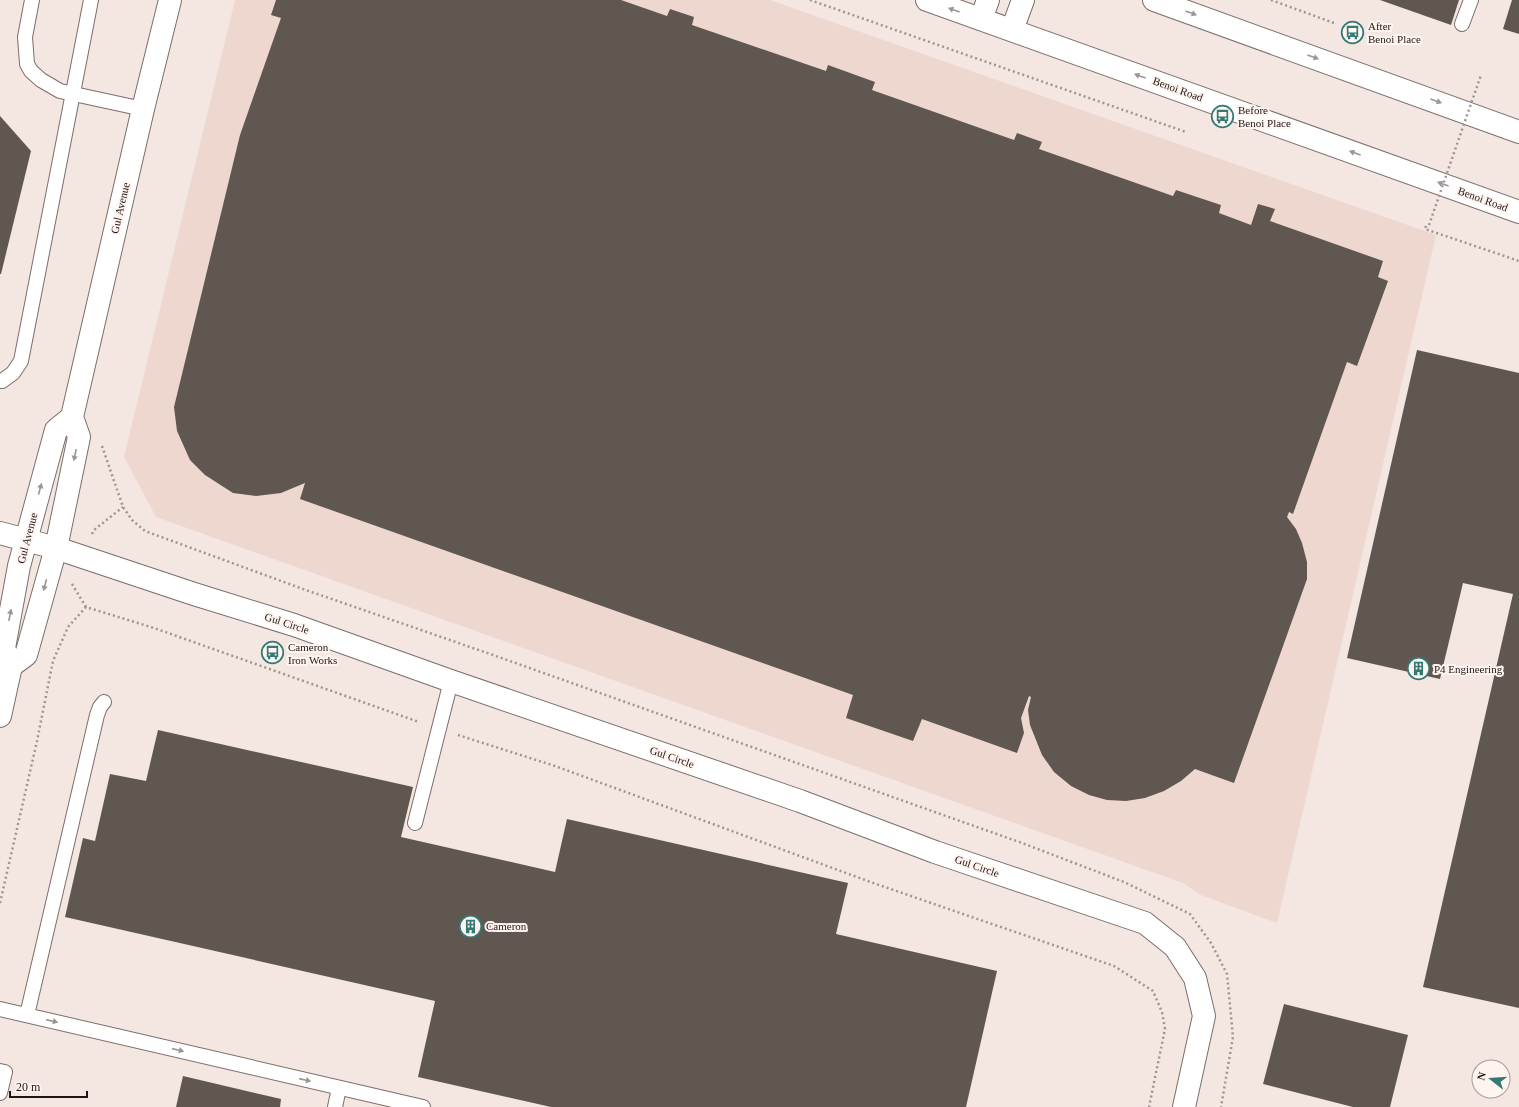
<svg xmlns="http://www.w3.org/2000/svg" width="1519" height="1107" font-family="'Times New Roman',serif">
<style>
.built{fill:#edd7cf}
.building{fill:#605850}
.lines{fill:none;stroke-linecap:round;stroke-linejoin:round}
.service-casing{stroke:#7b6f6b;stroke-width:16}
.minor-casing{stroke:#7b6f6b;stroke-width:24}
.secondary-casing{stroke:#7b6f6b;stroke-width:24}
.path{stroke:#9f9490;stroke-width:2.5;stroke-dasharray:2 3;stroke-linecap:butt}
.service{stroke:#fff;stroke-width:14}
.minor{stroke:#fff;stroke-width:22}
.secondary{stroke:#fff;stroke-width:22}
.path-bridge{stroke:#9f9490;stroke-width:2.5;stroke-dasharray:2 3;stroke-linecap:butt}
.oneway{fill:#999796}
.labels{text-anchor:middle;stroke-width:4;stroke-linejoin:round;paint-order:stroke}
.poi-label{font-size:11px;fill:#1d1816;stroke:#fff4f0;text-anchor:start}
.street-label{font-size:11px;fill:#1d1816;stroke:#fff4f0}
</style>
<rect width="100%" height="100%" fill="#f4e6e1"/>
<!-- built -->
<polygon class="built" points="235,0 770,0 1436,235 1277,923 1201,895 1183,883 156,517 124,457"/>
<!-- building -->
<g class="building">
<polygon points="276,0 621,0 667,16 670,9 694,17 692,25 826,71 828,65 875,82 872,90 1014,140 1017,133 1042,142 1039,149 1173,196 1176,190 1221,205 1219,213 1251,225 1258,204 1275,209 1270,221 1383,261 1378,277 1388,281 1357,366 1347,362 1293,514 1289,512 1287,517 1296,529 1302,543 1307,562 1307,579 1234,783 1195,769 1181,781 1164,791 1145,798 1126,801 1107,800 1089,795 1071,786 1054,772 1042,755 1030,725 1028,710 1031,697 1029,696 1021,718 1024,733 1017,753 922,719 913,741 846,718 853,695 300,499 305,483 281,493 256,496 233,493 205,475 190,460 177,431 174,407 240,135 281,18 271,15"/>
<polygon points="1380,0 1459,0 1451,25"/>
<polygon points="1512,0 1519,0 1519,34 1503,29"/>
<polygon points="0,116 31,151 1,274 0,274"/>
<polygon points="1417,350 1519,373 1519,1008 1423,987 1513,594 1463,583 1440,679 1347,658"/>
<polygon points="158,730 413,787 401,837 555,872 567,819 848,883 836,934 997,971 966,1107 551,1107 418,1077 435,1001 65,917 83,838 95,841 110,774 146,781"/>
<polygon points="1284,1004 1408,1035 1390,1107 1353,1107 1263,1084"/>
<polygon points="183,1076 281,1099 280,1107 176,1107"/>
</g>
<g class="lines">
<defs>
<g id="service">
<polyline points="32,0 25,37 27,64 31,71 41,80 60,91 143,109"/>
<polyline points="1462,24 1471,0"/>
<polyline points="0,381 2,381 13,373 21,361 91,0"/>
<polyline points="415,823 451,681"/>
<polyline points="0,1009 423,1107"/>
<polyline points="27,1015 97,715 100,707 104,702"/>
<polyline points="0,1071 5,1072 0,1093"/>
<polyline points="335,1107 339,1088"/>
</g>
<g id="minor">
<polyline points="981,19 988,0"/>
<polyline points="1012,30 1023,0"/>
<polyline points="0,533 56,548 194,594 294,625 451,681 800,801 935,852 1145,923 1175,947 1195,978 1204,1016 1184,1107"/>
<polyline points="11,666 26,655 56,548 79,437 72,417 143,109 170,0"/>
<polyline points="0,716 11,666 4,648 19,566 56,430 72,417"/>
</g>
<g id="secondary">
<polyline points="927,0 1519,212"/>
<polyline points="1154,0 1519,132"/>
</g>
</defs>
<!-- service casing -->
<use href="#service" class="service-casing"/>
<!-- minor casing -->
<use href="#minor" class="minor-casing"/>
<!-- secondary casing -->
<use href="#secondary" class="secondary-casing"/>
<!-- path -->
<g class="path">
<polyline points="810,0 1186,132"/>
<polyline points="1271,0 1334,23"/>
<polyline points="1426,226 1425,229 1519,261"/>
<polyline points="102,446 123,507 132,520 145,531 303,589 493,655 1022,843 1124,882 1190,914 1211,943 1227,974 1233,1037 1221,1107"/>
<polyline points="92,534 94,530 123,507"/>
<polyline points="72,584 86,607"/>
<polyline points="458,735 555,766 876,884 1114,966 1153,991 1162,1012 1165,1029 1149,1107"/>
<polyline points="0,903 37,741 53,661 68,627 86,607 154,628 419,722"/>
</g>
<!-- service -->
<use href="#service" class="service"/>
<!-- minor -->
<use href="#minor" class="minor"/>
<!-- secondary -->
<use href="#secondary" class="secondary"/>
<!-- path-bridge -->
<polyline class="path-bridge" points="1429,225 1481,75"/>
</g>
<!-- one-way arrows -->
<defs><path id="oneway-solid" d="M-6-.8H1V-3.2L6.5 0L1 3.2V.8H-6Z"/></defs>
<g class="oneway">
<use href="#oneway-solid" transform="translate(954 10) rotate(-160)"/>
<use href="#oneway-solid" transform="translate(1191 13) rotate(20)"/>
<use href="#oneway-solid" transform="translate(1313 57) rotate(20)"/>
<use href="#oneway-solid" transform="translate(1140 76) rotate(-160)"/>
<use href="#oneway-solid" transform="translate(1436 101) rotate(20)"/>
<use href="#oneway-solid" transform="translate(1355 153) rotate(-160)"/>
<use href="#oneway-solid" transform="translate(1443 184) rotate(-160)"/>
<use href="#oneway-solid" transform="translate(75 455) rotate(102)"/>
<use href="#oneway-solid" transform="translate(40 489) rotate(-75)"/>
<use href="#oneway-solid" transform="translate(45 585) rotate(105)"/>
<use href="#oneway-solid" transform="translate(10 615) rotate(-79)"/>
<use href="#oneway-solid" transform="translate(52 1021) rotate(13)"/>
<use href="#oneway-solid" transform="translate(178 1050) rotate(13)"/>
<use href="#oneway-solid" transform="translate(305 1080) rotate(13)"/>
</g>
<!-- icons -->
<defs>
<symbol id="bus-ring" viewBox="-11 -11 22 22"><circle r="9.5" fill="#fff4f0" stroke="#337a75" stroke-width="1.5"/><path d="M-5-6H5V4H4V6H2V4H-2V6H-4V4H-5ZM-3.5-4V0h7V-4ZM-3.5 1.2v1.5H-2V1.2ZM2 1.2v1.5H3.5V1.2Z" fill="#337a75"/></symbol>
<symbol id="building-ring" viewBox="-11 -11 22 22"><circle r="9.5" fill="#fff4f0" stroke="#337a75" stroke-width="1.5"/><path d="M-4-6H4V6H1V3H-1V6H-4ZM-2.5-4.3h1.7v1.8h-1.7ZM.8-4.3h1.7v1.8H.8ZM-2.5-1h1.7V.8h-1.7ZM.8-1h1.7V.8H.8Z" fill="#337a75"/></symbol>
</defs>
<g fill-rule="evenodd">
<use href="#bus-ring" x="1340" y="20" width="25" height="25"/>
<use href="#bus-ring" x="1210" y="104" width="25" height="25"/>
<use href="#bus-ring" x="260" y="640" width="25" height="25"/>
<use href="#building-ring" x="1406" y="656" width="25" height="25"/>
<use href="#building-ring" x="458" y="914" width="25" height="25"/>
</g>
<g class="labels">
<!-- poi labels -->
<g class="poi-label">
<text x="1368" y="30">After<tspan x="1368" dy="13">Benoi Place</tspan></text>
<text x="1238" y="114">Before<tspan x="1238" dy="13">Benoi Place</tspan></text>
<text x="288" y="651">Cameron<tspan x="288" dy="13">Iron Works</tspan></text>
<text x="1434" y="673">P4 Engineering</text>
<text x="486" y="930">Cameron</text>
</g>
<!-- street labels -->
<g class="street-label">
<text transform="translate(1178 89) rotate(20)" y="4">Benoi Road</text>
<text transform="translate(1483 199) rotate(20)" y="4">Benoi Road</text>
<text transform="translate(120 208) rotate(-77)" y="4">Gul Avenue</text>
<text transform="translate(27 538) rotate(-75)" y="4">Gul Avenue</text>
<text transform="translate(287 623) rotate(18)" y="4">Gul Circle</text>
<text transform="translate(672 757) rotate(19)" y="4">Gul Circle</text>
<text transform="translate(977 866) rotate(19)" y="4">Gul Circle</text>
</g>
</g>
<!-- north arrow -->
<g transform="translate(1491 1079) rotate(287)"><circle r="19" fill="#fff4f0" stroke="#a59c99"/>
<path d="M0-3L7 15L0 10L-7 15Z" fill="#337a75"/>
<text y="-6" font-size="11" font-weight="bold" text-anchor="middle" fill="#1d1816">N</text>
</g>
<!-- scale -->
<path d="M10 1091v6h77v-6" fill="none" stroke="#1d1816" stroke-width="2"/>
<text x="16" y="1091" font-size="12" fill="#1d1816" stroke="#fff4f0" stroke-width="3" paint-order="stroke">20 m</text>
</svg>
